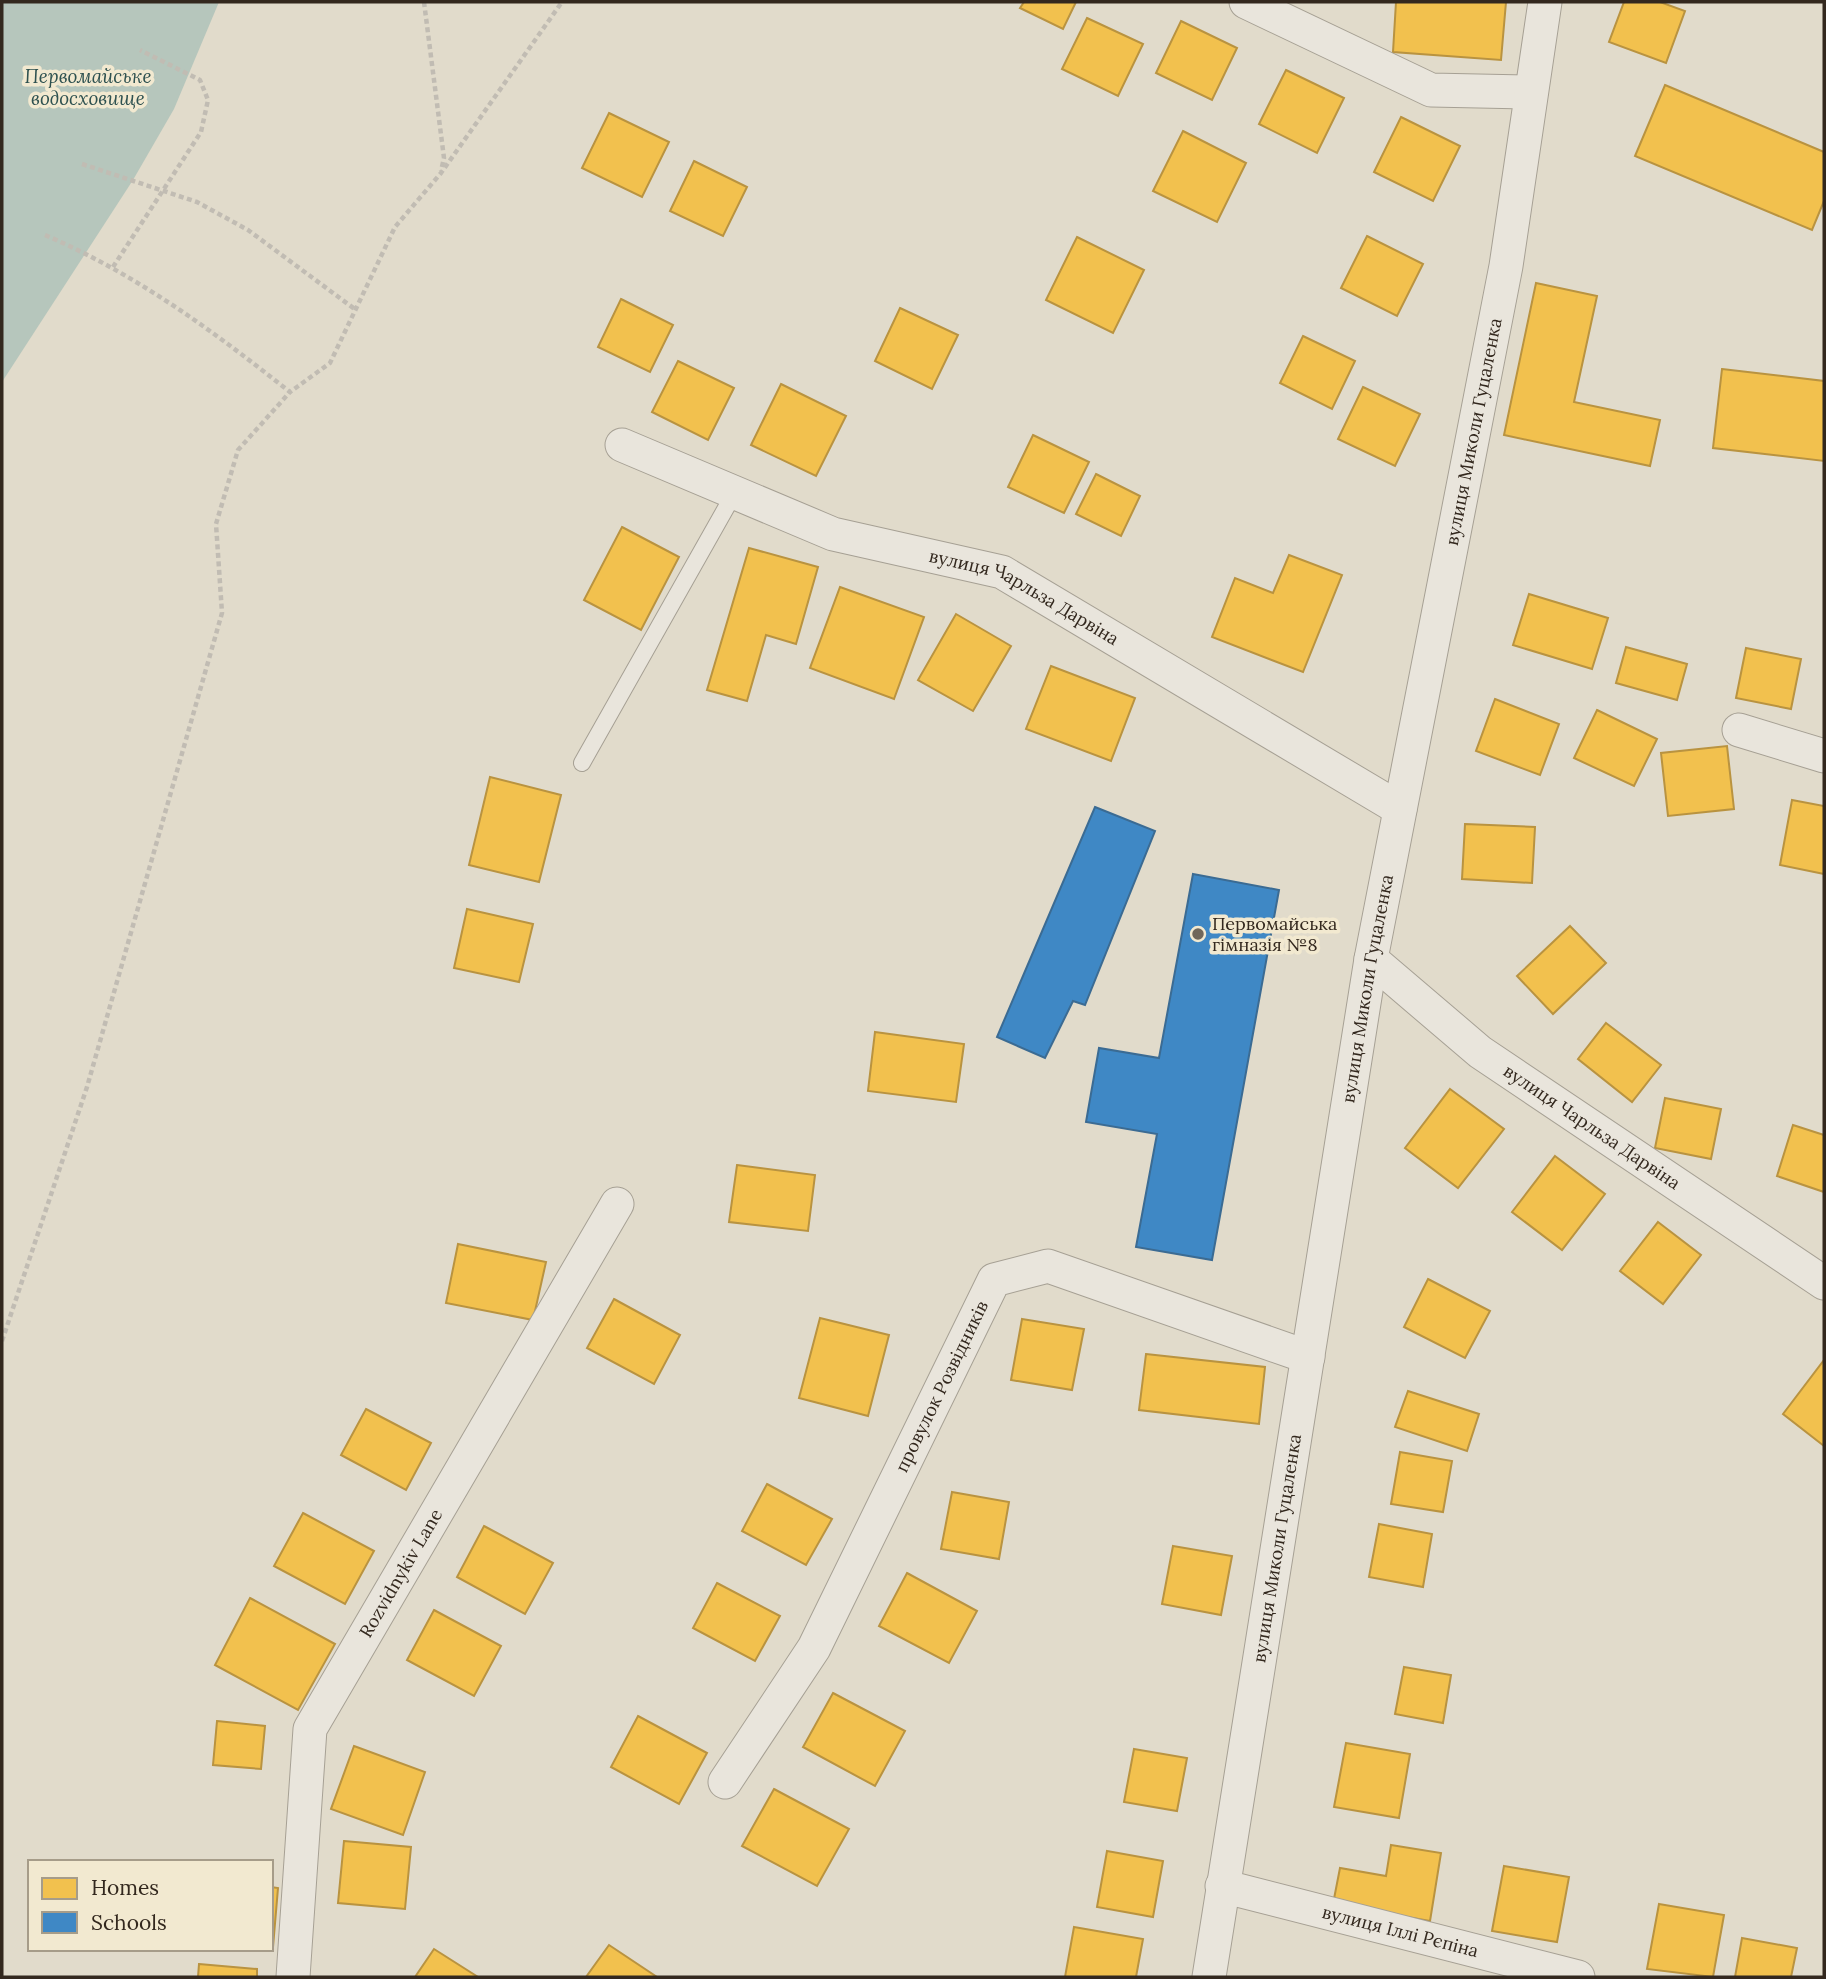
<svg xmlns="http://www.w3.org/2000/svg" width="1826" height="1979" font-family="Lora,serif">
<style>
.water{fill:#b6c6bc}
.homes{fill:#f2c14e;stroke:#b99340;stroke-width:2}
.schools{fill:#3f88c5;stroke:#3b6b93;stroke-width:2}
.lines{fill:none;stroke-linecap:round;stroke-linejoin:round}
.service-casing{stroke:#a6a094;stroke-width:18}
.minor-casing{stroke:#a6a094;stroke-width:35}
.path{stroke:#c1bcb3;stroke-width:4.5;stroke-dasharray:5 3.5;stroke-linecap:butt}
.service{stroke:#e9e5dc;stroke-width:16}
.minor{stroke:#e9e5dc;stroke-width:33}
.poi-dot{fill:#70675b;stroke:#f2e9d0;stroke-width:2.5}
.labels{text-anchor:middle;stroke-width:7;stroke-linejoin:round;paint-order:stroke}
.street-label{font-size:18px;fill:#33281e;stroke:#f2e9d0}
.poi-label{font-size:18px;fill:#33281e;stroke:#f2e9d0;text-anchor:start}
.water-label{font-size:19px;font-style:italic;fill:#2e5150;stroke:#f2e9d0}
</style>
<rect width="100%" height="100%" fill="#e1dbcb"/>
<!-- water -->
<polygon class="water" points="2,2 219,2 174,109 133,180 2,382"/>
<!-- homes -->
<g class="homes">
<polygon points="1024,2 1076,2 1063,29 1020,8"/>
<polygon points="1396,2 1506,2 1501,60 1393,52"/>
<polygon points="1624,2 1660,2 1685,11 1666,63 1609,42"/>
<polygon points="1087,18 1143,44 1118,96 1062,69"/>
<polygon points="1181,21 1237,48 1212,100 1156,73"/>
<polygon points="1286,70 1344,98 1317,153 1259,124"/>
<polygon points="1665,85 1824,152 1824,201 1812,230 1635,156"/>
<polygon points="609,113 669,142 642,197 582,168"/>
<polygon points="1401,117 1460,146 1433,201 1374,172"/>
<polygon points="1183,131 1246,163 1217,222 1153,191"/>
<polygon points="694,161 747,187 723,236 670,211"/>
<polygon points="1367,236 1423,264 1397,316 1341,288"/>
<polygon points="1077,237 1144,270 1113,333 1046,300"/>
<polygon points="1536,283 1597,296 1574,402 1660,420 1650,466 1504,435"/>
<polygon points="621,299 673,325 650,372 598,347"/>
<polygon points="900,308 958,335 932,389 875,361"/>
<polygon points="1303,336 1355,361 1332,409 1280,383"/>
<polygon points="678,361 734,388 708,440 652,412"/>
<polygon points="1722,369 1824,381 1824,461 1713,448"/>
<polygon points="781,384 846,416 816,476 751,445"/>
<polygon points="1363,387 1420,414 1395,466 1338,439"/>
<polygon points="1033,435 1089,462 1064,513 1008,487"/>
<polygon points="1096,474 1140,496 1121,536 1076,514"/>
<polygon points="622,527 679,557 641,630 584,600"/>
<polygon points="749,548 818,567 796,644 766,635 747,701 707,690"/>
<polygon points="1289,555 1342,575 1303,672 1212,637 1235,578 1273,593"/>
<polygon points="840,587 924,617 894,699 810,668"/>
<polygon points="1529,594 1608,618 1592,669 1513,645"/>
<polygon points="956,614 1011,646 973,711 918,680"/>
<polygon points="1626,647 1687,664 1677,700 1616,683"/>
<polygon points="1746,648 1801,659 1791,709 1736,698"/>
<polygon points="1051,666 1135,698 1111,761 1026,729"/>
<polygon points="1495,699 1559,724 1540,775 1476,751"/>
<polygon points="1597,710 1657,739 1634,786 1574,758"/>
<polygon points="1727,746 1734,809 1668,816 1661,753"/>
<polygon points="490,777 561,795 539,882 469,865"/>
<polygon points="1792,800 1824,806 1824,874 1780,865"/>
<polygon points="1465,824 1535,827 1532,883 1462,879"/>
<polygon points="467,909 533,924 519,982 454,968"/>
<polygon points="1570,926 1606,963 1553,1014 1517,976"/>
<polygon points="1606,1023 1661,1065 1632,1102 1578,1059"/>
<polygon points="875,1032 964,1044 956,1102 868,1091"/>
<polygon points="1450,1089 1504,1129 1458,1188 1405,1148"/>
<polygon points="1665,1098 1721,1109 1711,1159 1655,1148"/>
<polygon points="1793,1125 1824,1135 1824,1192 1777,1176"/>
<polygon points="1555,1156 1605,1194 1562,1250 1512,1212"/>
<polygon points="737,1165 815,1175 808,1231 729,1222"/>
<polygon points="1658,1222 1701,1255 1663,1304 1620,1271"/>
<polygon points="458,1244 546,1262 533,1320 446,1303"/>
<polygon points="1428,1279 1490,1311 1465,1358 1404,1327"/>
<polygon points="614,1299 680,1335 654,1384 587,1348"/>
<polygon points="820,1318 889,1335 868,1416 799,1398"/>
<polygon points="1022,1319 1084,1329 1072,1390 1011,1380"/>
<polygon points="1146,1354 1265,1367 1259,1424 1139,1410"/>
<polygon points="1824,1360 1824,1446 1783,1414"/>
<polygon points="1408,1391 1479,1414 1467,1451 1395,1427"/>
<polygon points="366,1409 431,1443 406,1490 341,1455"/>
<polygon points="1400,1452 1452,1461 1443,1512 1391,1504"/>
<polygon points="767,1484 832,1519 806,1565 742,1531"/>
<polygon points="952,1492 1009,1502 999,1559 941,1549"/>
<polygon points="303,1513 374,1551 345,1604 274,1566"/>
<polygon points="1379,1524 1432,1534 1423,1587 1369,1577"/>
<polygon points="484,1526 553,1563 525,1614 457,1577"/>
<polygon points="1173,1546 1232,1556 1221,1615 1162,1604"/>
<polygon points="907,1573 977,1611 949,1663 879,1626"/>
<polygon points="717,1583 780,1616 755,1661 693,1628"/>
<polygon points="250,1598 335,1644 298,1710 215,1665"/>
<polygon points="434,1610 501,1646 474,1696 407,1660"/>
<polygon points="1404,1667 1451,1675 1443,1723 1395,1714"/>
<polygon points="833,1693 905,1731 875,1786 803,1747"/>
<polygon points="638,1716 707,1753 679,1804 611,1767"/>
<polygon points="217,1721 265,1726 261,1769 213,1765"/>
<polygon points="1346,1743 1410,1754 1399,1818 1334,1807"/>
<polygon points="354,1746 425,1772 403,1835 331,1809"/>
<polygon points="1134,1749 1187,1758 1177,1811 1124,1802"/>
<polygon points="774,1789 849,1829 817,1886 742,1846"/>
<polygon points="344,1841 411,1847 405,1909 338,1903"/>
<polygon points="1391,1845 1441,1853 1430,1921 1333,1904 1340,1868 1386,1876"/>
<polygon points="1107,1851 1163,1861 1153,1917 1097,1907"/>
<polygon points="1504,1866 1569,1877 1557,1942 1492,1931"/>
<polygon points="271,1887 278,1888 273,1947 271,1947"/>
<polygon points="1659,1904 1724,1915 1713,1977 1647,1969"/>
<polygon points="1074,1927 1143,1939 1136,1977 1065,1977"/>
<polygon points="1742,1938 1797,1948 1791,1977 1735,1977"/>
<polygon points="609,1945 657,1977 586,1977"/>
<polygon points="434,1949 478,1977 415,1977"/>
<polygon points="199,1964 257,1969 257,1977 198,1977"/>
</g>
<!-- schools -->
<g class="schools">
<polygon points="1095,807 1155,831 1085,1005 1073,1001 1045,1058 997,1037"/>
<polygon points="1193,874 1279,890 1212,1260 1136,1247 1157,1134 1086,1122 1099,1048 1159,1058"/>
</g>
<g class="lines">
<defs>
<polyline id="service" points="582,763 735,492"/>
<g id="minor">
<polyline points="1246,2 1431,90 1531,92"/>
<path id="s1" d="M622,445L833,534L1002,572L1400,809"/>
<polyline points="1739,730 1824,756"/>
<path id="s2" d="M1371,959L1480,1052L1824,1283"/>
<path id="s3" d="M725,1782L814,1648L994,1280L1048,1266L1308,1357"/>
<path id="s4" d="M1222,1886L1578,1977"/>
<path id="s5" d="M293,1977L310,1729L617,1204"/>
<path id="s6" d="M1209,1977L1371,959L1506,266L1545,2"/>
</g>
</defs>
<!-- service casing -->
<use href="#service" class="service-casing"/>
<!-- minor casing -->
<use href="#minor" class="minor-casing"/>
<!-- path -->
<g class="path">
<polyline points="424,2 444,158 441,171"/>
<polyline points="82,164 197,202 248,230 356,310"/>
<path d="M45,235C136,274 213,331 290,392L330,363L395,227L441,173L562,2"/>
<polyline points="113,267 201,132 208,100 200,80 140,50"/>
<polyline points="2,1341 87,1087 222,613 216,524 238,450 290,392"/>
</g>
<!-- service -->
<use href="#service" class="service"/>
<!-- minor -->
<use href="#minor" class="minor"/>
</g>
<!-- markers -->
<circle class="poi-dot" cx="1198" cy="934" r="7"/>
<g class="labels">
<!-- street labels -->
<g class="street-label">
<text dy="6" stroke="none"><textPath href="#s6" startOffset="1568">вулиця Миколи Гуцаленка</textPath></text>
<text dy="6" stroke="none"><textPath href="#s1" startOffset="432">вулиця Чарльза Дарвіна</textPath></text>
<text dy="6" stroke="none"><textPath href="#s6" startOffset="1001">вулиця Миколи Гуцаленка</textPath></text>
<text dy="6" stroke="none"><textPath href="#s2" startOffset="278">вулиця Чарльза Дарвіна</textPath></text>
<text dy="6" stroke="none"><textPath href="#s3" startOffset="452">провулок Розвідників</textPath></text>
<text dy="6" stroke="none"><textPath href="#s6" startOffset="434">вулиця Миколи Гуцаленка</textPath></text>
<text dy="6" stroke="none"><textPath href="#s5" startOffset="429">Rozvidnykiv Lane</textPath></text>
<text dy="6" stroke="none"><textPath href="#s4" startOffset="184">вулиця Іллі Рєпіна</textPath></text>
</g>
<!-- poi labels -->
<g class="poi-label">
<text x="1212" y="930">Первомайська<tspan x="1212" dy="21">гімназія №8</tspan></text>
</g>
<!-- water labels -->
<g class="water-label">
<text x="88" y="83">Первомайське<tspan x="88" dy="22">водосховище</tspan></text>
</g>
</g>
<!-- border -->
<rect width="1826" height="1979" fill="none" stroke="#33281e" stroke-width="7"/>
<!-- legend -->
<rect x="28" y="1860" width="245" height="91" fill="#f2e9d0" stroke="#a69c89" stroke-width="2"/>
<rect x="42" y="1878" width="35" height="21" fill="#f2c14e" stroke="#a69c89" stroke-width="2"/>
<text x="91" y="1895" font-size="21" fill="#33281e">Homes</text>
<rect x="42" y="1912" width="35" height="21" fill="#3f88c5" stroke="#a69c89" stroke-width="2"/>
<text x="91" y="1930" font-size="21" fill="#33281e">Schools</text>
</svg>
